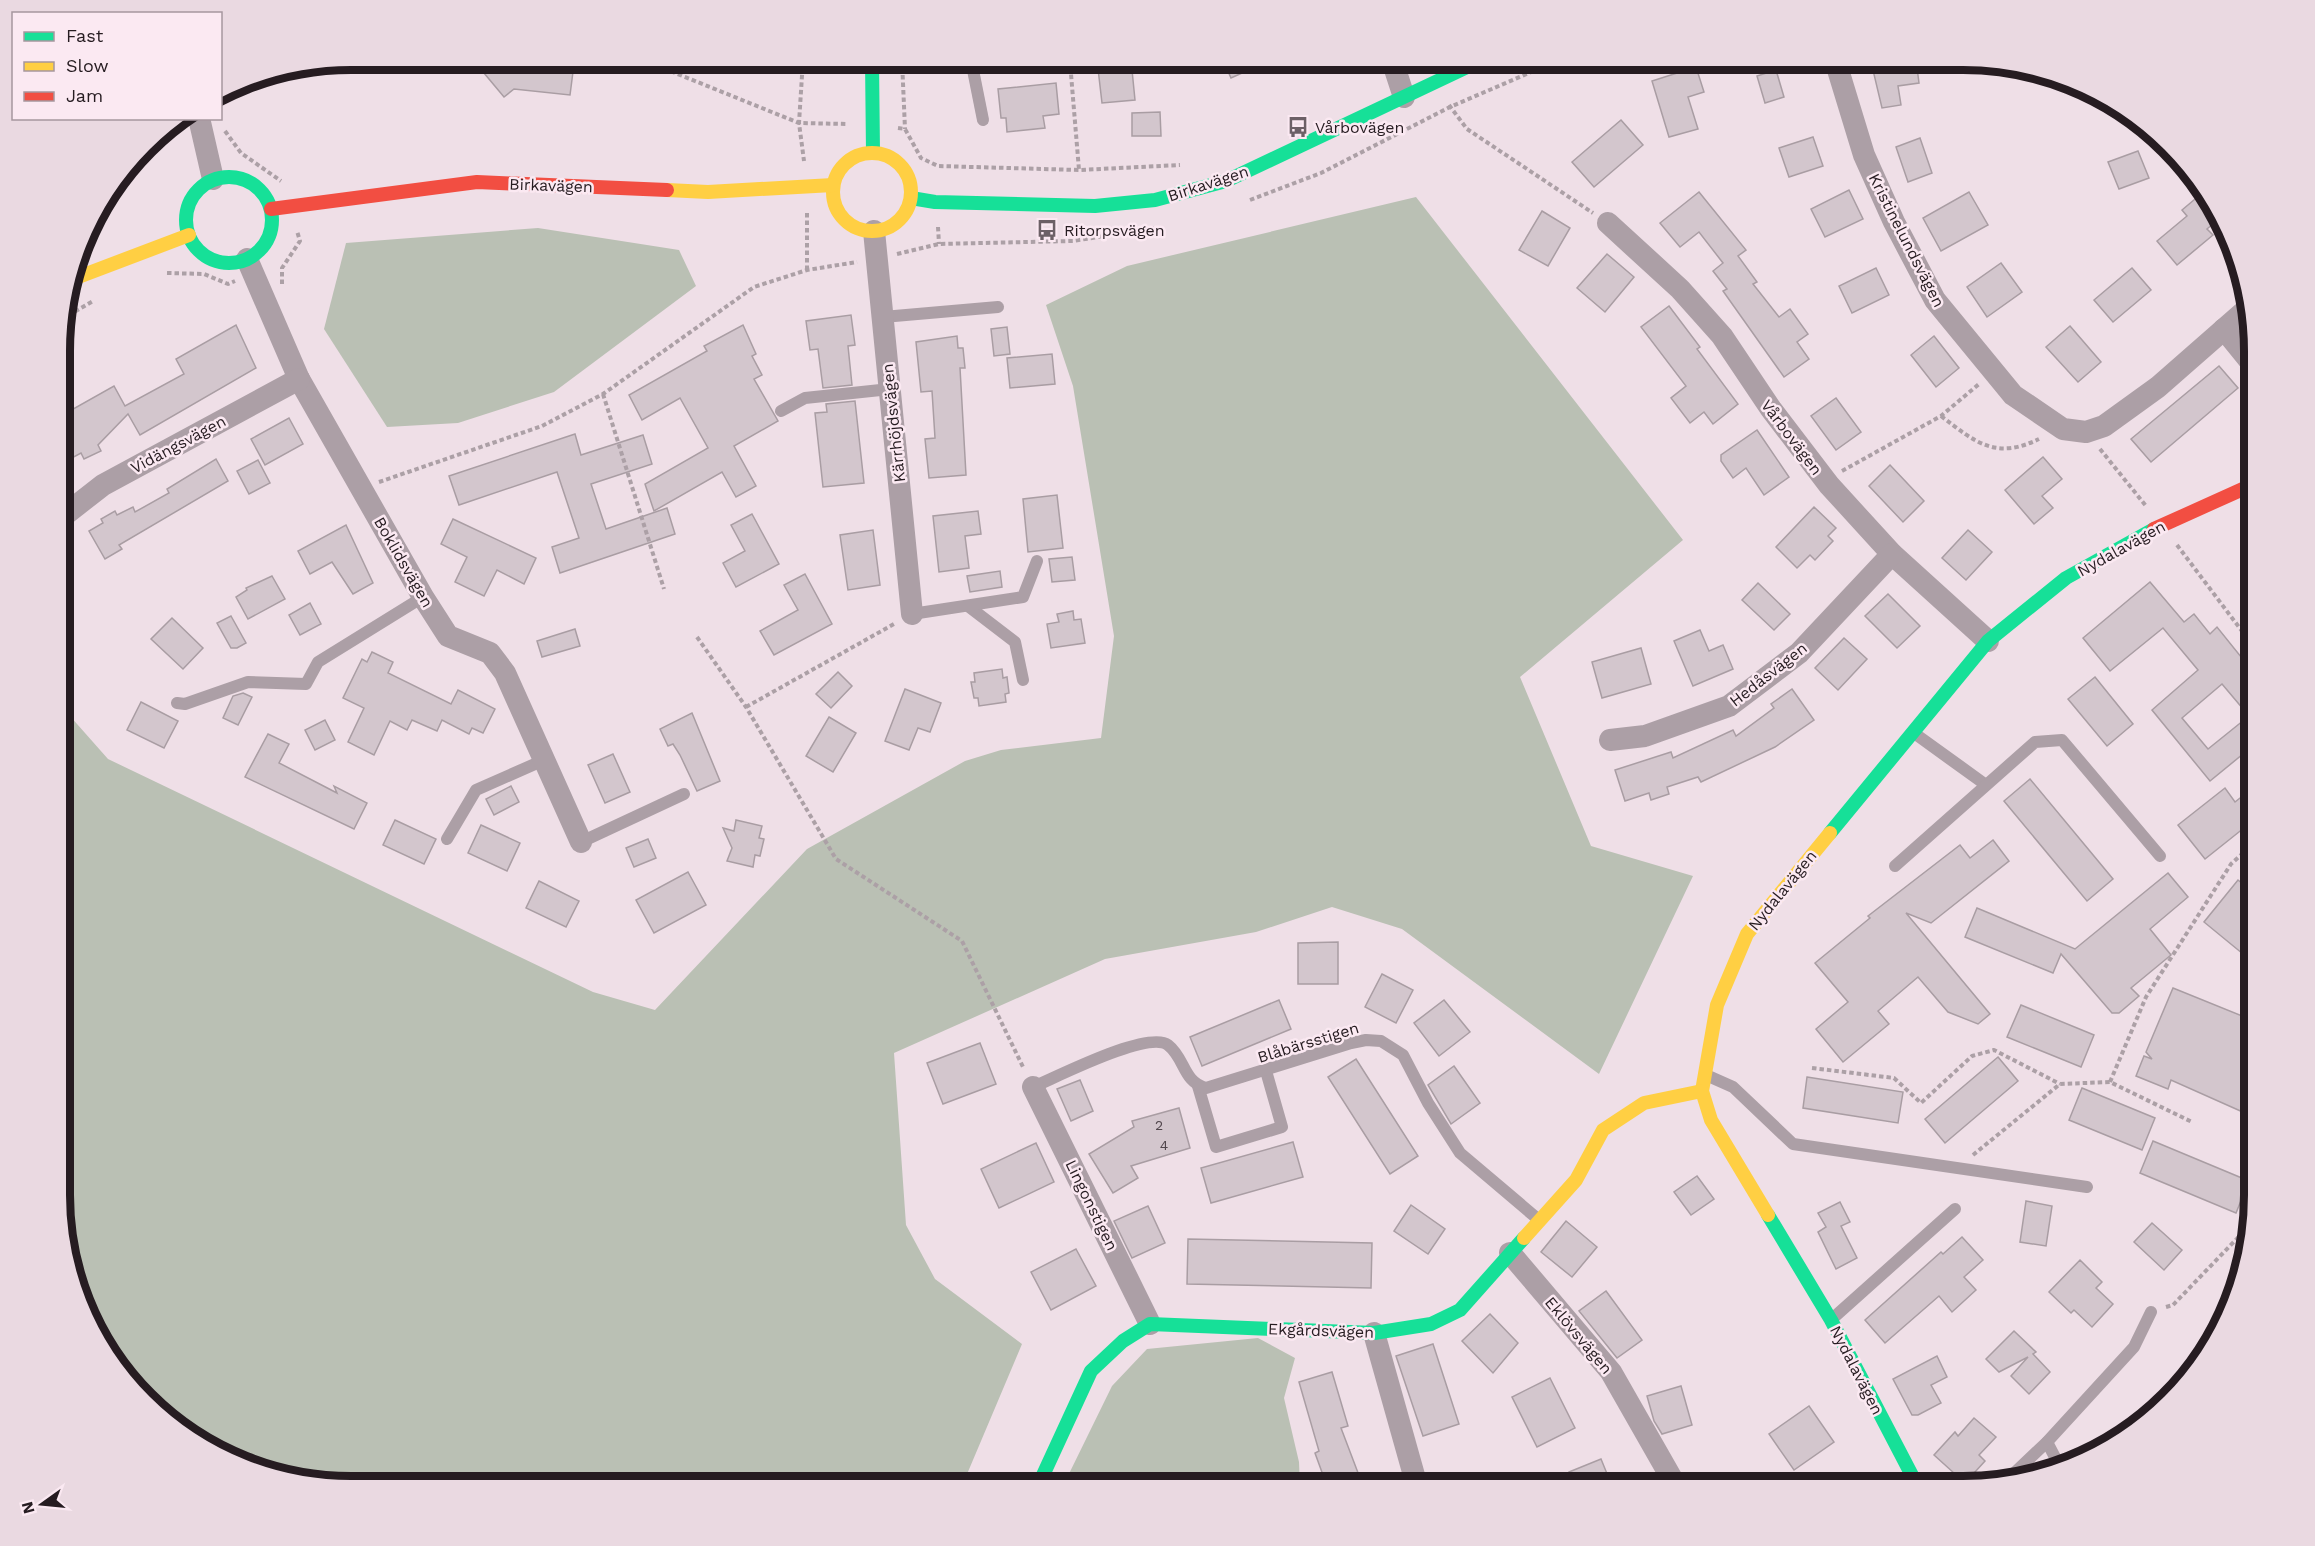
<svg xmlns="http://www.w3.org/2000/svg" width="2315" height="1546" font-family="'Work Sans',sans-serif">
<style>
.forest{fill:#bac0b4}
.building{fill:#d3c6cd;stroke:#a99da3;stroke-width:1.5;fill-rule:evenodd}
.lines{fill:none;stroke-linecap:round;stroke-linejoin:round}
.path{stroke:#aca0a6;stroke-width:4;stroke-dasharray:4.5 3;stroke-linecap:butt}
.lane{stroke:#ac9fa6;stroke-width:12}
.street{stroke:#ac9fa6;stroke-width:22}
.fast{stroke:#16e098;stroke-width:14}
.slow{stroke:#ffcf43;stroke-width:14}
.jam{stroke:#f24e42;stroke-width:14}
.labels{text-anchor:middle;stroke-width:5;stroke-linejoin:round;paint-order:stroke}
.number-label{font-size:14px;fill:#51464c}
.poi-label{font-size:16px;fill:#261c21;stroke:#fbe9f2;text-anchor:start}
.street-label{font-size:16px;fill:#261c21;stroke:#fbe9f2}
.rim{fill:none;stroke:#261c21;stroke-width:8}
</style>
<rect width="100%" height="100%" fill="#efdfe7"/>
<!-- forest -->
<g class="forest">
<polygon points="1416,197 1683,540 1520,677 1591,846 1693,876 1599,1074 1402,929 1332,907 1256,932 1105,959 894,1053 906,1225 935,1279 1022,1344 962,1486 351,1486 258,1471 189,1437 99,1341 62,1232 62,707 108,759 593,992 655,1010 807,849 965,761 1001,750 1101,738 1114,636 1073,386 1046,305 1127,266"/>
<polygon points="538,228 679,250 696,286 554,392 458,423 387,427 324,329 346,243"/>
<polygon points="1258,1338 1295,1358 1284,1398 1299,1462 1300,1486 1063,1486 1112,1386 1147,1349"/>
</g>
<!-- building -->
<g class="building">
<polygon points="500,60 547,60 574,64 570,95 514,89 504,97 484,73"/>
<polygon points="1097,60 1131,60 1135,100 1102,103"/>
<polygon points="1223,60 1271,60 1231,78"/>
<polygon points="1916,60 1919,83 1898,86 1901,105 1882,108 1872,66"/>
<polygon points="1696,67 1704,92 1688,97 1698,129 1669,137 1652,81"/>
<polygon points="1776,70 1784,97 1765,103 1757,76"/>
<polygon points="1056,83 1059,114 1043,116 1045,128 1007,132 1006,118 1001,118 998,89"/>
<polygon points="1160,112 1161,136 1132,136 1132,113"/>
<polygon points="1621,120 1643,145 1594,187 1572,162"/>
<polygon points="1813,137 1823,166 1789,177 1779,148"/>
<polygon points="1920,138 1932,173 1908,182 1896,147"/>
<polygon points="2138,151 2149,178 2119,189 2108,162"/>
<polygon points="1849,190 1863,219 1825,237 1811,209"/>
<polygon points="1699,192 1746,250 1738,256 1757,282 1753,284 1779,317 1790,309 1808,334 1797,342 1809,359 1784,377 1723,291 1727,289 1713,271 1723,263 1699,232 1680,247 1660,223"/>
<polygon points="1969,192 1988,225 1941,251 1923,218"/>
<polygon points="2201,194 2220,218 2207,229 2213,235 2177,265 2157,241 2187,216 2182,210"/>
<polygon points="1542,211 1570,228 1548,266 1519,250"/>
<polygon points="1607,254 1634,277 1605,312 1577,288"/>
<polygon points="2001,263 2022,292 1987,317 1967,287"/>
<polygon points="1876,268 1889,295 1852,313 1839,286"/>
<polygon points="2132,268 2151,290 2113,322 2094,300"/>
<polygon points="1669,306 1700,347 1697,349 1738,404 1713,424 1704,412 1690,423 1671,398 1686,386 1641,327"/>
<polygon points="851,315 855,345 848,346 852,385 823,388 818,349 810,350 806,321"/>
<polygon points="236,325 256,368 140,435 128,414 98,445 101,451 84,459 81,453 68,460 62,449 62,428 72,423 66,413 114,386 125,406 184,374 176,359"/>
<polygon points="743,325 756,354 752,356 762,375 754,379 778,421 734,446 756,486 736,497 722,472 654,511 645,484 708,448 680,398 642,420 629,395 707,351 704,346"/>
<polygon points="2070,326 2101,362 2078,382 2046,347"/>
<polygon points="1007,327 1010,354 994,356 991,329"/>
<polygon points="957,336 958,348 963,348 965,368 960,368 966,475 929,478 925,439 935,438 932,391 921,392 916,342"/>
<polygon points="1934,336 1959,368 1936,387 1911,355"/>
<polygon points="1052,354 1055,384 1010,388 1007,358"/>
<polygon points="2219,366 2238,388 2151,462 2131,439"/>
<polygon points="1836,398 1861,432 1836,450 1811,416"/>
<polygon points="855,401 864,483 823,487 815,413 827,412 826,404"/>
<polygon points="289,418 303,444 265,465 251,439"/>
<polygon points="1757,430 1789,477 1764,495 1746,468 1733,478 1721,461 1721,455"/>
<polygon points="575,434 581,455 643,435 652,464 591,484 606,529 667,508 675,534 560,573 552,547 579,538 557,472 459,505 449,476"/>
<polygon points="2043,457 2062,479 2042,496 2053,508 2034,524 2005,490"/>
<polygon points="216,459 228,481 119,545 122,549 105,559 89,531 103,523 101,519 115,511 117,515 133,507 135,512 169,493 167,489"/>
<polygon points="258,460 270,483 249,494 237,471"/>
<polygon points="1890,465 1924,501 1903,522 1869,486"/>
<polygon points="1057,495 1063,548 1028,552 1023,499"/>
<polygon points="1814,507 1836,528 1828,536 1833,541 1815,560 1810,555 1797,568 1776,547"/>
<polygon points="978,511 981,534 965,536 969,568 939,572 933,516"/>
<polygon points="752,514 779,564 736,587 723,563 745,551 731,525"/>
<polygon points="453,519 536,558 524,584 497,570 484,596 455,582 467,557 441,544"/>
<polygon points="346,525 373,583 353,594 332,562 310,574 298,551"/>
<polygon points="873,530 880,585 848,590 840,535"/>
<polygon points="1968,530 1992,552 1966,580 1942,558"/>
<polygon points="1072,557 1075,580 1052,582 1049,559"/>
<polygon points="1000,571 1002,587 970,592 967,576"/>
<polygon points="805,574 832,624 774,655 760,631 798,610 784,585"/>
<polygon points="272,576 285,599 248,619 236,597 247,590 246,588"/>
<path d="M2150,582L2184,622L2194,614L2210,634L2217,627L2254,673V745L2210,781L2152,710L2198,670L2163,628L2110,671L2083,638ZM2222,684L2249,716L2208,749L2182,718Z"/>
<polygon points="1758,583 1790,614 1774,630 1742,600"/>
<polygon points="1888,594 1920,626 1897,648 1865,616"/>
<polygon points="310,603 321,624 300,635 289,615"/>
<polygon points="1073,611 1074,620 1081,619 1085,643 1051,648 1047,624 1059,622 1057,614"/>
<polygon points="231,616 246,643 237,648 231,648 217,623"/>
<polygon points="172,618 203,648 183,669 151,639"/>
<polygon points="575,629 580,646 542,657 537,641"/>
<polygon points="1700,630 1709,651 1723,645 1733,669 1693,686 1674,641"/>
<polygon points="1844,638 1867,659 1838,690 1815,668"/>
<polygon points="1641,648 1651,684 1602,698 1592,662"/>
<polygon points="372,652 393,662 388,673 451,704 458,690 495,709 483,733 472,728 469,734 442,720 437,731 412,720 407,730 390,721 374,755 348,742 364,708 343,698 362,659 367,662"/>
<polygon points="1002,669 1003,678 1007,677 1009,693 1005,694 1006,702 979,706 978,698 974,698 971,682 975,682 974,673"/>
<polygon points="838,672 852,686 831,708 816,694"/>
<polygon points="2095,677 2133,724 2107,746 2068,699"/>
<polygon points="905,689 941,703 930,732 918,728 909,750 885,741"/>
<polygon points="1792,689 1814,720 1775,747 1701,782 1698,777 1667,787 1669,794 1651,800 1649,793 1625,801 1615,770 1671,752 1673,758 1733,730 1736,736 1774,708 1771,704"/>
<polygon points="243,693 252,697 238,725 223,718 233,696"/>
<polygon points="141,702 178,721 164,748 127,730"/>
<polygon points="692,713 720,781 697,791 680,755 673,744 668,746 660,729"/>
<polygon points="829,717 856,733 833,772 806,756"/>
<polygon points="325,720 335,740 315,750 305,730"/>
<polygon points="268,734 289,744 279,763 337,793 334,786 367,803 354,829 245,777"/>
<polygon points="613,754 630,792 605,803 588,765"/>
<polygon points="2030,779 2113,879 2087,901 2004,801"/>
<polygon points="511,786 519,802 494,815 486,799"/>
<polygon points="2254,787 2254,820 2205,859 2178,825 2225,788 2235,802"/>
<polygon points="395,820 436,839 424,864 383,845"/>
<polygon points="736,820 762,826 759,838 764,839 760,856 755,855 753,867 727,861 732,848 723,828 734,831"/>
<polygon points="481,825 520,843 507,871 468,853"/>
<polygon points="648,839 656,858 634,867 626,848"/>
<polygon points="1993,840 2009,861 1931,923 1906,913 1990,1014 1978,1024 1948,1012 1918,977 1878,1011 1889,1024 1843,1062 1816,1029 1848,1002 1815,963 1870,918 1868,916 1960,845 1970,858"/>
<polygon points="688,872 706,905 654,933 636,900"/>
<polygon points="2168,873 2188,897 2150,929 2171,955 2131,988 2139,996 2119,1013 2112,1013 2061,954 2053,973 1965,937 1977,908 2075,949"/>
<polygon points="2238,880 2254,893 2254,963 2204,922"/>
<polygon points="539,881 579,901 566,927 526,908"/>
<polygon points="1338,942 1338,984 1298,984 1298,943"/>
<polygon points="1382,974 1413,990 1396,1023 1365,1007"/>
<polygon points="2173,988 2252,1020 2241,1046 2254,1052 2254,1117 2171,1080 2168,1089 2136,1076 2144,1056 2152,1059 2146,1052"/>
<polygon points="1279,1000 1291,1029 1202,1066 1190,1037"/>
<polygon points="1444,1000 1470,1032 1439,1056 1414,1023"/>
<polygon points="2021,1005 2094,1035 2081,1067 2007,1037"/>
<polygon points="980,1043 996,1084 943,1104 927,1063"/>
<polygon points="1998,1057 2018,1081 1945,1143 1925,1119"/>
<polygon points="1356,1059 1418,1156 1390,1174 1328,1077"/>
<polygon points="1454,1066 1480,1103 1451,1124 1428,1085"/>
<polygon points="1807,1077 1903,1092 1898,1123 1803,1108"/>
<polygon points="1080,1080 1093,1111 1071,1121 1057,1089"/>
<polygon points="2082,1088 2155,1118 2142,1150 2069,1120"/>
<polygon points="1179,1108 1190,1148 1131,1166 1138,1178 1113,1193 1089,1154 1134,1127 1132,1121"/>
<polygon points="2153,1141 2249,1181 2236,1213 2140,1173"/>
<polygon points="1293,1142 1303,1177 1211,1203 1201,1168"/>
<polygon points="1036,1143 1054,1182 999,1208 981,1169"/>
<polygon points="1697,1176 1714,1199 1691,1215 1674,1192"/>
<polygon points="2026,1201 2052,1206 2046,1246 2020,1242"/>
<polygon points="1840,1202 1850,1222 1841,1226 1857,1258 1836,1269 1818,1232 1826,1227 1818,1213"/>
<polygon points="1411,1205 1445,1229 1428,1254 1394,1231"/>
<polygon points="1148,1206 1165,1243 1132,1258 1114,1221"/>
<polygon points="1566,1221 1597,1247 1572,1277 1541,1252"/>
<polygon points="2152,1223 2182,1250 2164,1270 2134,1242"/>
<polygon points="1962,1237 1983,1260 1964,1277 1976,1290 1952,1312 1939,1296 1885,1343 1865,1320 1941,1252 1943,1254"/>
<polygon points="1188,1239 1372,1243 1371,1288 1187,1284"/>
<polygon points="1076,1249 1096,1286 1051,1310 1031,1272"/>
<polygon points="2080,1260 2102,1282 2096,1288 2113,1304 2092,1327 2074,1310 2071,1313 2049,1292"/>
<polygon points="1606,1291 1642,1340 1617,1358 1579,1311"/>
<polygon points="1490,1314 1518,1343 1493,1373 1462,1341"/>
<polygon points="2014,1331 2036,1352 2033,1354 2050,1372 2029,1394 2011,1376 2028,1357 1999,1372 1986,1359"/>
<polygon points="1433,1344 1459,1424 1423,1436 1396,1356"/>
<polygon points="1937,1356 1947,1377 1931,1385 1941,1403 1918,1415 1912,1415 1893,1379"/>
<polygon points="1332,1372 1348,1426 1341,1428 1363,1486 1327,1486 1315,1453 1319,1451 1299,1382"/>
<polygon points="1550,1378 1575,1428 1537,1447 1512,1397"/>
<polygon points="1681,1386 1692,1425 1662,1434 1654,1421 1647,1396"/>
<polygon points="1809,1406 1834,1442 1794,1470 1769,1434"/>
<polygon points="1974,1418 1996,1437 1979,1455 1985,1461 1965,1483 1934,1455 1955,1432 1958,1436"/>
<polygon points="1601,1459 1612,1486 1574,1486 1569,1472"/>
</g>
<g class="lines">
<!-- path -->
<g class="path">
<polyline points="643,60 799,123 804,161"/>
<polyline points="803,60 799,123 848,124"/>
<polyline points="902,60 905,129"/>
<polyline points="1074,60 1071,74 1079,170"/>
<polyline points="1449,105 1467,129 1593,213"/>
<polyline points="898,128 905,129 921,158 938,166 1079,170 1180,165"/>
<polyline points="225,131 241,153 281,181"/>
<polyline points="1250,200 1321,173 1450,107 1559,60"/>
<polyline points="938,227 939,244"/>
<polyline points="897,254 939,244 1073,241 1154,228"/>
<polyline points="807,270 807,210"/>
<polyline points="167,273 204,274 228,284 235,281"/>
<polyline points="282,284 282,268 300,241 297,231"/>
<polyline points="62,319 93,301"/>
<polyline points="603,394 664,589"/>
<path d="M1941,416C1976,443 1996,460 2039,439"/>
<polyline points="2100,449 2146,506"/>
<polyline points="1842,471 1941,416 1979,384"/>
<polyline points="379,482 542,426 603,394 754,287 807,270 857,262"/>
<polyline points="2177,545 2254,647"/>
<polyline points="697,637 746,707 836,859 962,941 1024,1069"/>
<polyline points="746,707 894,624"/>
<polyline points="1812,1068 1894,1078 1921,1103 1972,1056 1994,1050 2060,1084"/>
<polyline points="2110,1082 2146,997 2231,864 2254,843"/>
<polyline points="1973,1155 2060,1084 2110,1082 2192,1122"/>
<polyline points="2166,1307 2173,1305 2252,1223"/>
</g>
<!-- lane -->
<g class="lane">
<polyline points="971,60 983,120"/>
<polyline points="883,317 998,307"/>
<polyline points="781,411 805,398 890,389"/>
<polyline points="968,606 1015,642 1023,680"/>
<polyline points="912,614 1023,597 1037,561"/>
<polyline points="177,703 185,704 248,682 306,684 318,662 423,597"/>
<polyline points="1914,733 1986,785"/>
<polyline points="447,839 476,790 544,760"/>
<polyline points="581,842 684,794"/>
<polyline points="1895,866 2035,742 2062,740 2160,856"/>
<polyline points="1706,1075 1733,1087 1793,1144 2087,1187"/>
<polyline points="1198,1086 1216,1147 1282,1127 1266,1071"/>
<path d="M1033,1087C1057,1077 1148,1030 1168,1045C1185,1058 1183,1082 1206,1088L1351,1043L1366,1040L1381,1041L1403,1055L1428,1103L1460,1153L1539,1220"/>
<polyline points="1832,1319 1955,1209"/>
<polyline points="2047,1442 2058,1463"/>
<polyline points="2010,1477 2047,1442 2134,1347 2151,1312"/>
</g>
<!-- street -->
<g class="street">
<polyline points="1392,60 1404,97"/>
<polyline points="1835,60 1864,155 1894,222 1935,300 2013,395 2063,429 2086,432 2104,426 2158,387 2247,309"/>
<polyline points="199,118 213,179"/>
<polyline points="1608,223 1680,289 1722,336 1771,409 1829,485 1892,554 1988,641"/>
<polyline points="874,231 912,614"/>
<polyline points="247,259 299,379 423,597 448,636 490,653 505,673 581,842"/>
<polyline points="2224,329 2254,366"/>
<polyline points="62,517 103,485 299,379"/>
<polyline points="1610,740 1645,736 1729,706 1799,653 1892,554"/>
<polyline points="1033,1087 1150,1324"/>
<polyline points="1510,1253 1611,1372 1676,1486"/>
<polyline points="1374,1333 1417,1486"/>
</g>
<!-- fast -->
<g class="fast">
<polyline points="872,60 873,153"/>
<circle cx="229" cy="220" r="43"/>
<polyline points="911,198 935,202 1095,206 1155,200 1226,181 1482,60"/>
<polyline points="1830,833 1988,641 2066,578 2154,529"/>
<polyline points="1768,1215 1831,1320 1917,1485"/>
<polyline points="1038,1486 1091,1371 1123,1341 1150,1324 1374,1333 1431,1324 1460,1310 1524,1238"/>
</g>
<!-- slow -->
<g class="slow">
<circle cx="872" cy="192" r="39"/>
<polyline points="667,190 708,192 833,185"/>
<polyline points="73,279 189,235"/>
<polyline points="1768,1215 1711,1120 1702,1091 1717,1005 1747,934 1830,833"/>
<polyline points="1524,1238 1576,1180 1603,1130 1644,1103 1702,1091"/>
</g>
<!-- jam -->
<g class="jam">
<polyline points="271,209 477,182 667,190"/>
<polyline points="2154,529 2254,484"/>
</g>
</g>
<!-- icons -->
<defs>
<symbol id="bus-bare" viewBox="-9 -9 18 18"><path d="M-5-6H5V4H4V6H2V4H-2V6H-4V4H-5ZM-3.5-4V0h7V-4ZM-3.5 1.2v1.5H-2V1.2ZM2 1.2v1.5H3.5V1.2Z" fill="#6c6066" stroke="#fbe9f2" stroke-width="2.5" paint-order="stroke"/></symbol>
</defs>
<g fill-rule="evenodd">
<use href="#bus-bare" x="1283" y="112" width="30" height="30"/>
<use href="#bus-bare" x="1032" y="215" width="30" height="30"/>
</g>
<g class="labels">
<!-- number labels -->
<g class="number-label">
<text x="1159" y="1130">2</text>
<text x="1164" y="1150">4</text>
</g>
<!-- poi labels -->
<g class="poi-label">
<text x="1315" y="133">Vårbovägen</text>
<text x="1064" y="236">Ritorpsvägen</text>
</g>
<!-- street labels -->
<g class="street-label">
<text transform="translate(1208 183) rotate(-18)" y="6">Birkavägen</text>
<text transform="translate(551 185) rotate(2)" y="6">Birkavägen</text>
<text transform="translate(1907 240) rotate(63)" y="6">Kristinelundsvägen</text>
<text transform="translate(893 423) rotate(-96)" y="6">Kärrhöjdsvägen</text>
<text transform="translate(1792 437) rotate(53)" y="6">Vårbovägen</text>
<text transform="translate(178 444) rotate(-28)" y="6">Vidängsvägen</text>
<text transform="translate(2121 548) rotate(-29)" y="6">Nydalavägen</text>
<text transform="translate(404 562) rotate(60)" y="6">Boklidsvägen</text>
<text transform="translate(1768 674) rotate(-38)" y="6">Hedåsvägen</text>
<text transform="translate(1782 890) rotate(-51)" y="6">Nydalavägen</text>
<text transform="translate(1308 1042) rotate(-17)" y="6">Blåbärsstigen</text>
<text transform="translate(1092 1205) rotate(64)" y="6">Lingonstigen</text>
<text transform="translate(1321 1330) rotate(2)" y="6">Ekgårdsvägen</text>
<text transform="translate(1579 1335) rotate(50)" y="6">Eklövsvägen</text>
<text transform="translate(1857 1370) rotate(63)" y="6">Nydalavägen</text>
</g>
</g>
<!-- crop -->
<path d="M0 0H2315V1546H0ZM351 70H1963A281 281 0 0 1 2244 351V1195A281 281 0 0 1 1963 1476H351A281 281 0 0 1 70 1195V351A281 281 0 0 1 351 70Z" fill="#ead9e1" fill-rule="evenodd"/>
<path class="rim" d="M351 70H1963A281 281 0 0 1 2244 351V1195A281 281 0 0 1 1963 1476H351A281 281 0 0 1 70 1195V351A281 281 0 0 1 351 70Z"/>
<!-- legend -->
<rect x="12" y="12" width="210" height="108" fill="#fbe9f2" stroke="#a6979e" stroke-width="1.5"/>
<rect x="24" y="32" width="30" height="9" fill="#16e098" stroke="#a6979e" stroke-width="1.5"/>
<text x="66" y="42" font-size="18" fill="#261c21">Fast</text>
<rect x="24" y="62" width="30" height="9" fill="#ffcf43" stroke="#a6979e" stroke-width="1.5"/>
<text x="66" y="72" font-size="18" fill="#261c21">Slow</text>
<rect x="24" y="92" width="30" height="9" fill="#f24e42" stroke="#a6979e" stroke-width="1.5"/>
<text x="66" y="102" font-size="18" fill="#261c21">Jam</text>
<!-- north arrow -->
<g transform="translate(42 1504) rotate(255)" stroke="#fbe9f2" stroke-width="4.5" paint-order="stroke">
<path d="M0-4.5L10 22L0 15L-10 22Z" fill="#261c21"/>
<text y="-9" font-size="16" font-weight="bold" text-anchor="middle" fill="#261c21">N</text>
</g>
</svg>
